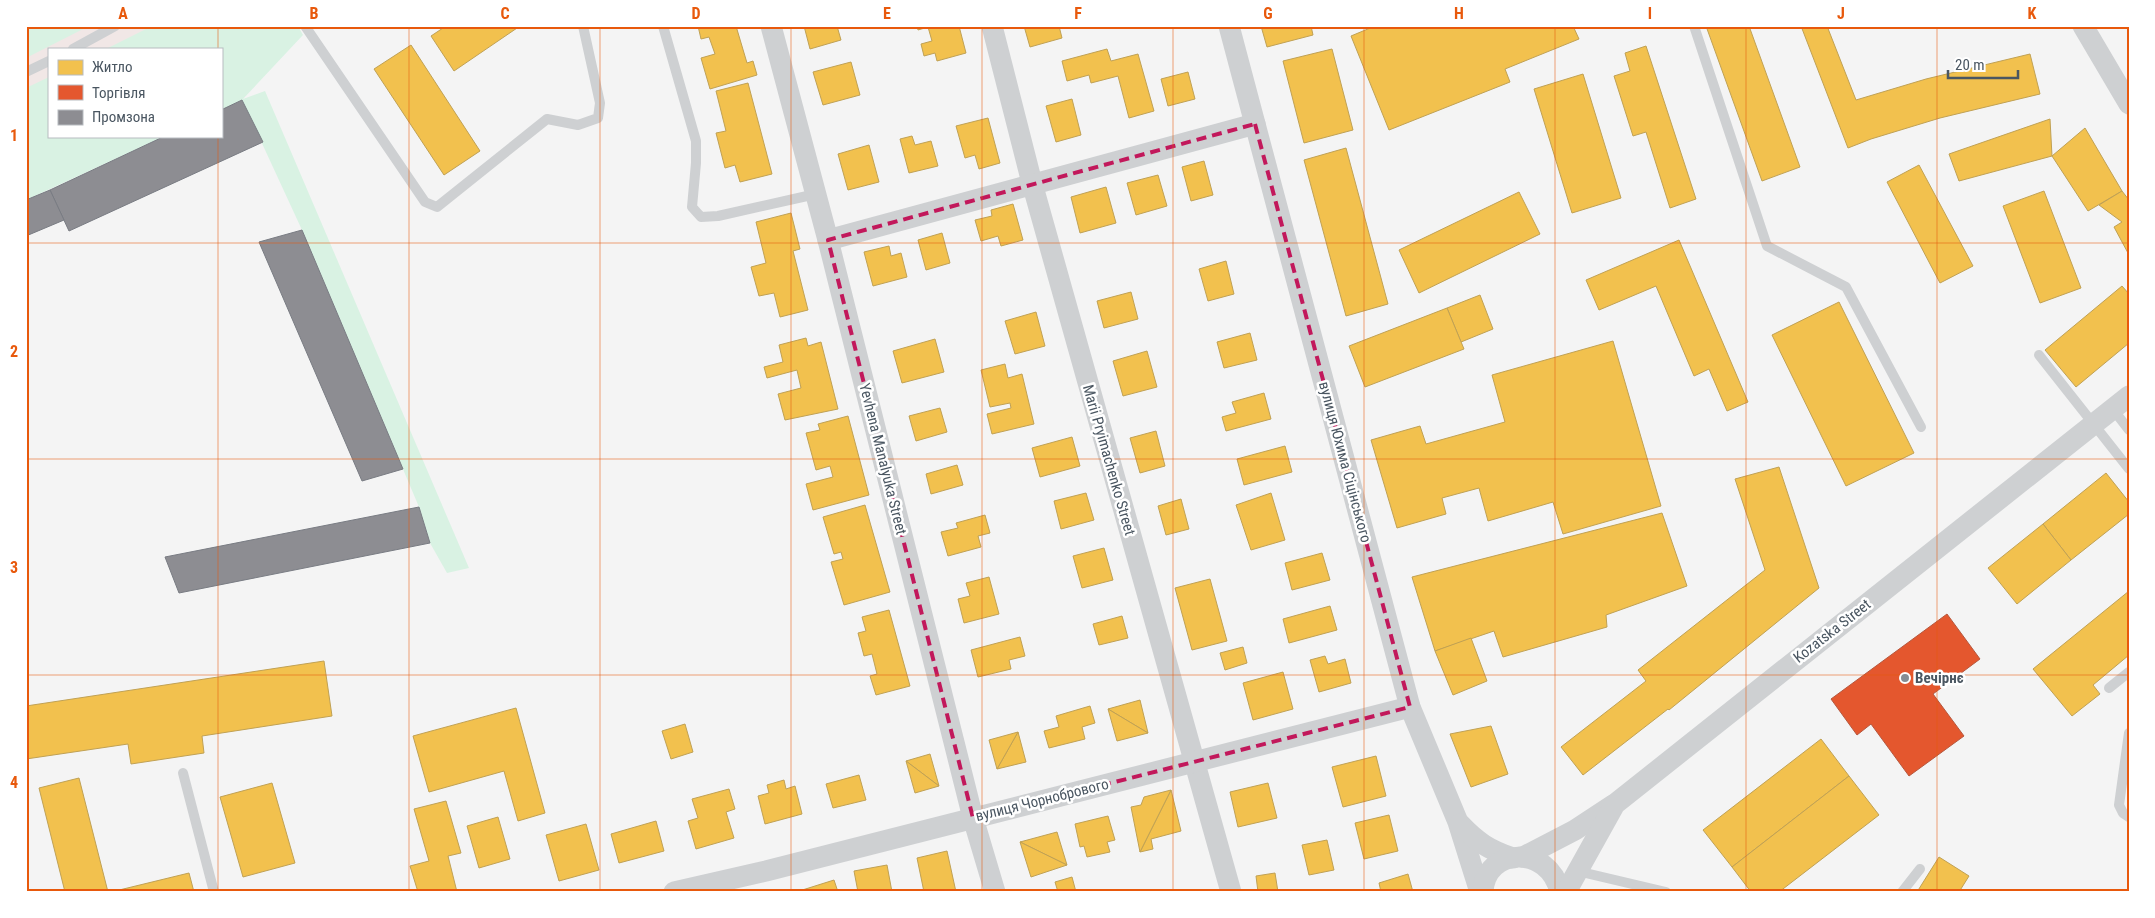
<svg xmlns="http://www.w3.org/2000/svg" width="2155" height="918" font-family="'Roboto Condensed',sans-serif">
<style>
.medical{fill:#f1e7e6}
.green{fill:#d9f2e3}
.homes{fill:#f2c14e;stroke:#c0a154}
.shops{fill:#e4572e;stroke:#b6573d}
.industry{fill:#8d8d92;stroke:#797c83}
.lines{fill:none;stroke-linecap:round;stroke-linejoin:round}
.lane{stroke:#ced0d2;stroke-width:10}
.street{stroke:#ced0d2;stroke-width:21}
.marked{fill:none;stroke:#c2185b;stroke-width:4;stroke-dasharray:10 6;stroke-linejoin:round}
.grid{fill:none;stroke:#e8590c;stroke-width:1;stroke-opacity:0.55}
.poi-dot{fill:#868d94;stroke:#fff;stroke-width:2}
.labels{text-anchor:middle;stroke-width:5;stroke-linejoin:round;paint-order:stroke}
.street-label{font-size:15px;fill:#4a5661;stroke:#fff}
.poi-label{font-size:15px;font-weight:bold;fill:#4a5661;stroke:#fff;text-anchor:start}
.neatline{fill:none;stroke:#e8590c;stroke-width:2}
.grid-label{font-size:16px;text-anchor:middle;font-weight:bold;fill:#e8590c}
</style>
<rect width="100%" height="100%" fill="#f4f4f4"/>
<!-- medical -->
<polygon class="medical" points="26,26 172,26 124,49 49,49 49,85 26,95"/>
<!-- green -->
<g class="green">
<polygon points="41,26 89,26 26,58 26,30"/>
<polygon points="152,26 298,26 303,35 243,99 265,91 469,568 447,573 430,543 419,507 302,230 242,100 221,110 221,49 106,49"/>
<polygon points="49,77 49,136 165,136 26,200 26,88"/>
</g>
<!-- homes -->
<g class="homes">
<polygon points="446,26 520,26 454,71 431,36"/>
<polygon points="698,26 736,26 747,63 753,61 757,75 710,89 701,58 715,54 709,37 701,39"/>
<polygon points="804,26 837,26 841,40 810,49"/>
<polygon points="917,26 959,26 966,53 937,61 935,53 924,56 921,44 932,41 928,27 918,30"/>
<polygon points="1024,26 1059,26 1062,38 1030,47"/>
<polygon points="1261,26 1311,26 1313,35 1267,47"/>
<polygon points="1375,26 1573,26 1579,39 1505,69 1510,82 1389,130 1351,36"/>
<polygon points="1706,26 1749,26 1800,167 1762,181"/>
<polygon points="1801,26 1827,26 1856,100 1926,79 2030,54 2040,94 1940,118 1871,139 1848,148"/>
<polygon points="411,45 480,151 444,175 374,69"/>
<polygon points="1646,46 1696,199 1670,208 1646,132 1633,136 1614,76 1630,71 1625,53"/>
<polygon points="1107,49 1111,61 1138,54 1154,111 1129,118 1118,76 1091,83 1089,75 1067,81 1062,61"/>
<polygon points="1332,49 1353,130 1304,143 1283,61"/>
<polygon points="851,62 860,95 823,105 813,72"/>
<polygon points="1188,72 1195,99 1168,106 1161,79"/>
<polygon points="1583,74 1621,198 1572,213 1534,89"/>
<polygon points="748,83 772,174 740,182 735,165 725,168 716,133 726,131 716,91"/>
<polygon points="1072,99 1081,135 1056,142 1046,106"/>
<polygon points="988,118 1000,163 979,169 975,155 965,158 956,126"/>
<polygon points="2050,119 2052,156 1959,181 1949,154"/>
<polygon points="2085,128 2122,191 2088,211 2052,156"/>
<polygon points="912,136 915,145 931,141 938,166 909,173 900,139"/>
<polygon points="869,145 879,182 848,190 838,154"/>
<polygon points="1346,148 1388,304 1346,316 1304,160"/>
<polygon points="1204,161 1213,195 1191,201 1182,167"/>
<polygon points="1919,165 1973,266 1940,283 1887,182"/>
<polygon points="1158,175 1167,206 1136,215 1127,183"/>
<polygon points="1106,187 1116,223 1080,233 1071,197"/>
<polygon points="2044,191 2081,288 2040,303 2003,206"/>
<polygon points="2122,191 2129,200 2128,253 2114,227 2122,222 2099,205"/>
<polygon points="1519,192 1540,234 1419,293 1399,250"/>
<polygon points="1013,204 1023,240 1001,246 998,236 981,241 975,220 992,216 991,210"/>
<polygon points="791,213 800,249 793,251 808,310 780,317 774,293 759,296 751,267 766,263 756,222"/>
<polygon points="942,233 950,263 926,270 918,240"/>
<polygon points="1679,240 1748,402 1727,411 1709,369 1694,376 1656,286 1599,310 1586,280"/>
<polygon points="889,246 891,256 901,253 907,277 873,286 864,252"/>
<polygon points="1226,261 1234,294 1208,301 1199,269"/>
<polygon points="2122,286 2129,294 2129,343 2076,387 2045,350"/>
<polygon points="1131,292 1138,319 1104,328 1097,301"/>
<polygon points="1480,295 1493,329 1461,342 1447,308"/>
<polygon points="1839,302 1914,453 1846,486 1772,335"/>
<polygon points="1447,308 1464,349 1365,387 1349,346"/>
<polygon points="1036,312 1045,346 1015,354 1005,321"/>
<polygon points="1250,333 1257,360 1224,368 1217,342"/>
<polygon points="806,338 808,346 821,342 838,409 785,420 778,394 801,388 797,370 767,378 764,367 783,362 779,345"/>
<polygon points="935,339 944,372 902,383 893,351"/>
<polygon points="1613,341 1661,506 1563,534 1553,502 1488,521 1479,488 1442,498 1446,514 1397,528 1371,440 1420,426 1426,444 1505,422 1492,375"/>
<polygon points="1147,351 1157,387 1123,396 1113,361"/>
<polygon points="1005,364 1008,378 1022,374 1034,424 992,434 987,414 1011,408 1010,403 990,407 981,370"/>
<polygon points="1264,393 1271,419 1226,431 1222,417 1236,413 1232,402"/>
<polygon points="940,408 947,432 916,441 909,416"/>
<polygon points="848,416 869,495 813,510 806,484 833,477 830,466 816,470 806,433 820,430 818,424"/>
<polygon points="1156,431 1165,466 1140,473 1130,438"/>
<polygon points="1072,437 1080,466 1040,477 1032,448"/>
<polygon points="1285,446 1292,472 1244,485 1237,459"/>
<polygon points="957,465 963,485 931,494 926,474"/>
<polygon points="1779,467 1819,588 1669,710 1668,709 1583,775 1561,747 1646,681 1638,670 1765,570 1735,479"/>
<polygon points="2106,473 2129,502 2129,514 2071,560 2043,524"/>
<polygon points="1086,493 1094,520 1061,529 1054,501"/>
<polygon points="1271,493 1285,540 1251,550 1236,505"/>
<polygon points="1181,499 1189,529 1166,535 1158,506"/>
<polygon points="865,505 890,592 844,605 831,562 843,559 841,552 834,554 823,517"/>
<polygon points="1662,513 1687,586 1606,615 1607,627 1503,657 1494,631 1435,651 1412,577"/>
<polygon points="985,515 990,533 978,536 981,547 948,556 941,532 958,528 956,523"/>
<polygon points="2043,524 2071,560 2017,604 1988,568"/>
<polygon points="1104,548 1113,580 1082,588 1073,556"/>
<polygon points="1322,553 1330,580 1292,590 1285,563"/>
<polygon points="989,577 999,614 964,623 958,599 970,596 966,583"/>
<polygon points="1210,579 1227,641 1192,650 1175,588"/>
<polygon points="2129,591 2129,655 2093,685 2100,694 2072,716 2033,669"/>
<polygon points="1330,606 1337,630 1289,643 1283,619"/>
<polygon points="889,610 910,686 876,695 870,676 877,674 872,654 864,656 858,633 866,631 862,617"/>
<polygon points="1122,616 1128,638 1099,645 1093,624"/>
<polygon points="1020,637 1025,656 1009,660 1011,669 978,677 971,650"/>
<polygon points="1471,638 1487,681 1453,695 1435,651"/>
<polygon points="1243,647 1247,663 1225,670 1220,653"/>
<polygon points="1325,656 1328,664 1345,659 1351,683 1319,692 1310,660"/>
<polygon points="324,661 332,716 202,736 204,753 131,764 128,744 26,759 26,706"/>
<polygon points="1283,672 1293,709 1253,720 1243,683"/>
<polygon points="1140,700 1148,733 1108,709"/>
<polygon points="1090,706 1095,723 1082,727 1085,739 1049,748 1044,731 1059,727 1056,716"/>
<polygon points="516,708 545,813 518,821 504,771 429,792 413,736"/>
<polygon points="1108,709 1148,733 1117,741"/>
<polygon points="685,724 693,752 671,759 662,731"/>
<polygon points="1491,726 1508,774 1471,787 1450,734"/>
<polygon points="1018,732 1026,762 997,769"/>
<polygon points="1018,732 997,769 989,740"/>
<polygon points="1821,739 1849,776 1732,867 1703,830"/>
<polygon points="930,754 939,786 906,761"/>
<polygon points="1376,756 1386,796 1343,807 1332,767"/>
<polygon points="906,761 939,786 915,793"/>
<polygon points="859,775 866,800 833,808 826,784"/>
<polygon points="1849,776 1879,815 1779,892 1751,892 1732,867"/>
<polygon points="79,778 108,892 65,892 39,788"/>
<polygon points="784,780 786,789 795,786 802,814 765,824 758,796 769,793 767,785"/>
<polygon points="272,783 295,863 243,877 220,797"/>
<polygon points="1268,783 1277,818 1238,827 1230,792"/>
<polygon points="729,789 735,809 726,812 734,838 696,849 688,821 698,818 692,799"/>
<polygon points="1171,790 1181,831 1151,839 1153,849 1140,852"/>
<polygon points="1171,790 1140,852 1131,807 1141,805 1144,797"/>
<polygon points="446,801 461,853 448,856 457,892 418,892 410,866 429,861 414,809"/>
<polygon points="1389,815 1398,851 1364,859 1355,823"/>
<polygon points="1108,816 1115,840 1107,842 1110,852 1087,857 1084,846 1080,847 1075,824"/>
<polygon points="498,817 510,859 479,868 467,826"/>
<polygon points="656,821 664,851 619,863 611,834"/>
<polygon points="586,824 599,870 559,881 546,835"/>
<polygon points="1057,832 1067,865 1020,842"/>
<polygon points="1327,840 1334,870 1309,875 1302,845"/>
<polygon points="1020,842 1067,865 1031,877"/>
<polygon points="947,851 956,892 924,892 917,858"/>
<polygon points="1939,857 1969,876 1959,892 1917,892"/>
<polygon points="887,865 892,892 858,892 854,871"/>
<polygon points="189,873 194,892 111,892"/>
<polygon points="1275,873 1278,892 1258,892 1256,876"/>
<polygon points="1408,874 1413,892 1381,892 1379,883"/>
<polygon points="1072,877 1076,892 1058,892 1055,882"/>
<polygon points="834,880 838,892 796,892"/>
</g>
<!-- shops -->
<polygon class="shops" points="1947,614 1980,659 1933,694 1964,736 1909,776 1871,724 1857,735 1831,699"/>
<!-- industry -->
<g class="industry">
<polygon points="242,100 263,142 69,231 50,190 165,136 221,136 221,110"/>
<polygon points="50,190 64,220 26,236 26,200"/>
<polygon points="302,230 403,469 362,481 259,242"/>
<polygon points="419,507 430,543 179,593 165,557"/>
</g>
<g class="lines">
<!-- lane -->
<g class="lane">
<polyline points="305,26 425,202 437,207 547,119 578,125 598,118 600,103 583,26"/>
<polyline points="663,26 696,141 696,163 692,207 701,217 718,216 816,194"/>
<polyline points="1694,26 1767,246 1846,287 1921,427"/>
<polyline points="73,49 115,26"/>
<polyline points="26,72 49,61"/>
<polyline points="2039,355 2129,469"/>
<polyline points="2112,408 2129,430"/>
<polyline points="2109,688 2129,672"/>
<polyline points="2129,733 2119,805 2123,813 2129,817"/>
<polyline points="183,773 214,892"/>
<polyline points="1577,871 1666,892"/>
<polyline points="1902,892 1920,869"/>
</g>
<!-- street -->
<g class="street">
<polyline points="771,26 828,240 973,818 995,892"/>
<polyline points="992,26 1032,183 1231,892"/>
<polyline points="1229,26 1410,707 1458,822 1480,892"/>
<polyline points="2083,26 2129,104"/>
<polyline points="828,240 1255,124"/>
<path d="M1460,824C1477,842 1489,850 1513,858"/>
<polyline points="1523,857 1575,830 1613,805"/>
<polyline points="674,892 766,871 1410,707"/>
<path d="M1483,892C1485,847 1549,844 1560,892"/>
<polyline points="1566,892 1615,804 2129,396"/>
</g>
</g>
<!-- marked area -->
<path class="marked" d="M1255,124L1410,707L973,818L828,240Z"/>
<!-- grid -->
<path class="grid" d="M218,26V49M409,26V892M600,26V892M791,26V892M982,26V892M1173,26V892M1364,26V892M1555,26V892M1746,26V892M1937,26V892M218,136V892M26,243H2129M26,459H2129M26,675H2129"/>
<!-- markers -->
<circle class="poi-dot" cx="1905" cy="678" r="5"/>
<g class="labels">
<!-- street labels -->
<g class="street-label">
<text transform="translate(883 459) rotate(76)" y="5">Yevhena Manalyuka Street</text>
<text transform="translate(1109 460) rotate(74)" y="5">Marii Pryimachenko Street</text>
<text transform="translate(1345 462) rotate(75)" y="5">вулиця Юхима Сіцінського</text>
<text transform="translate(1832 631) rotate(-38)" y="5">Kozatska Street</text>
<text transform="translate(1042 800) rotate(-14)" y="5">вулиця Чорнобрового</text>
</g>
<!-- poi labels -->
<g class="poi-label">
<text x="1915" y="683">Вечірнє</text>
</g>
</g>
<!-- border -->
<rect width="2155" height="918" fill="none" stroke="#ffffff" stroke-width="55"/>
<!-- legend -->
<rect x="48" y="48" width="175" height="90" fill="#ffffff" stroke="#b7bbc0"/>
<rect x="58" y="60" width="25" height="15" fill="#f2c14e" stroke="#b7bbc0"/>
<text x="92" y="72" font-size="15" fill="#4a5661">Житло</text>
<rect x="58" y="85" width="25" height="15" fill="#e4572e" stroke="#b7bbc0"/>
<text x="92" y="98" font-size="15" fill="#4a5661">Торгівля</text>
<rect x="58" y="110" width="25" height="15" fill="#8d8d92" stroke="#b7bbc0"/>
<text x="92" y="122" font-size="15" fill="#4a5661">Промзона</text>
<!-- scale -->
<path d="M1948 70v8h70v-8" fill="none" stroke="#4a5661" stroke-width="2.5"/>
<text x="1955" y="70" font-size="15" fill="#4a5661" stroke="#ffffff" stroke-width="4" paint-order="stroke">20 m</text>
<rect x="28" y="28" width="2100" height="862" class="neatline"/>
<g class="grid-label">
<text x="123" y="19">A</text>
<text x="314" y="19">B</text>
<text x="505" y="19">C</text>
<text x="696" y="19">D</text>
<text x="887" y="19">E</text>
<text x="1078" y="19">F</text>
<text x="1268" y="19">G</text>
<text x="1459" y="19">H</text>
<text x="1650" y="19">I</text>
<text x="1841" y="19">J</text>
<text x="2032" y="19">K</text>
<text x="14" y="141">1</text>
<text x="14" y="357">2</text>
<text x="14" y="573">3</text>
<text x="14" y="788">4</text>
</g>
</svg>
